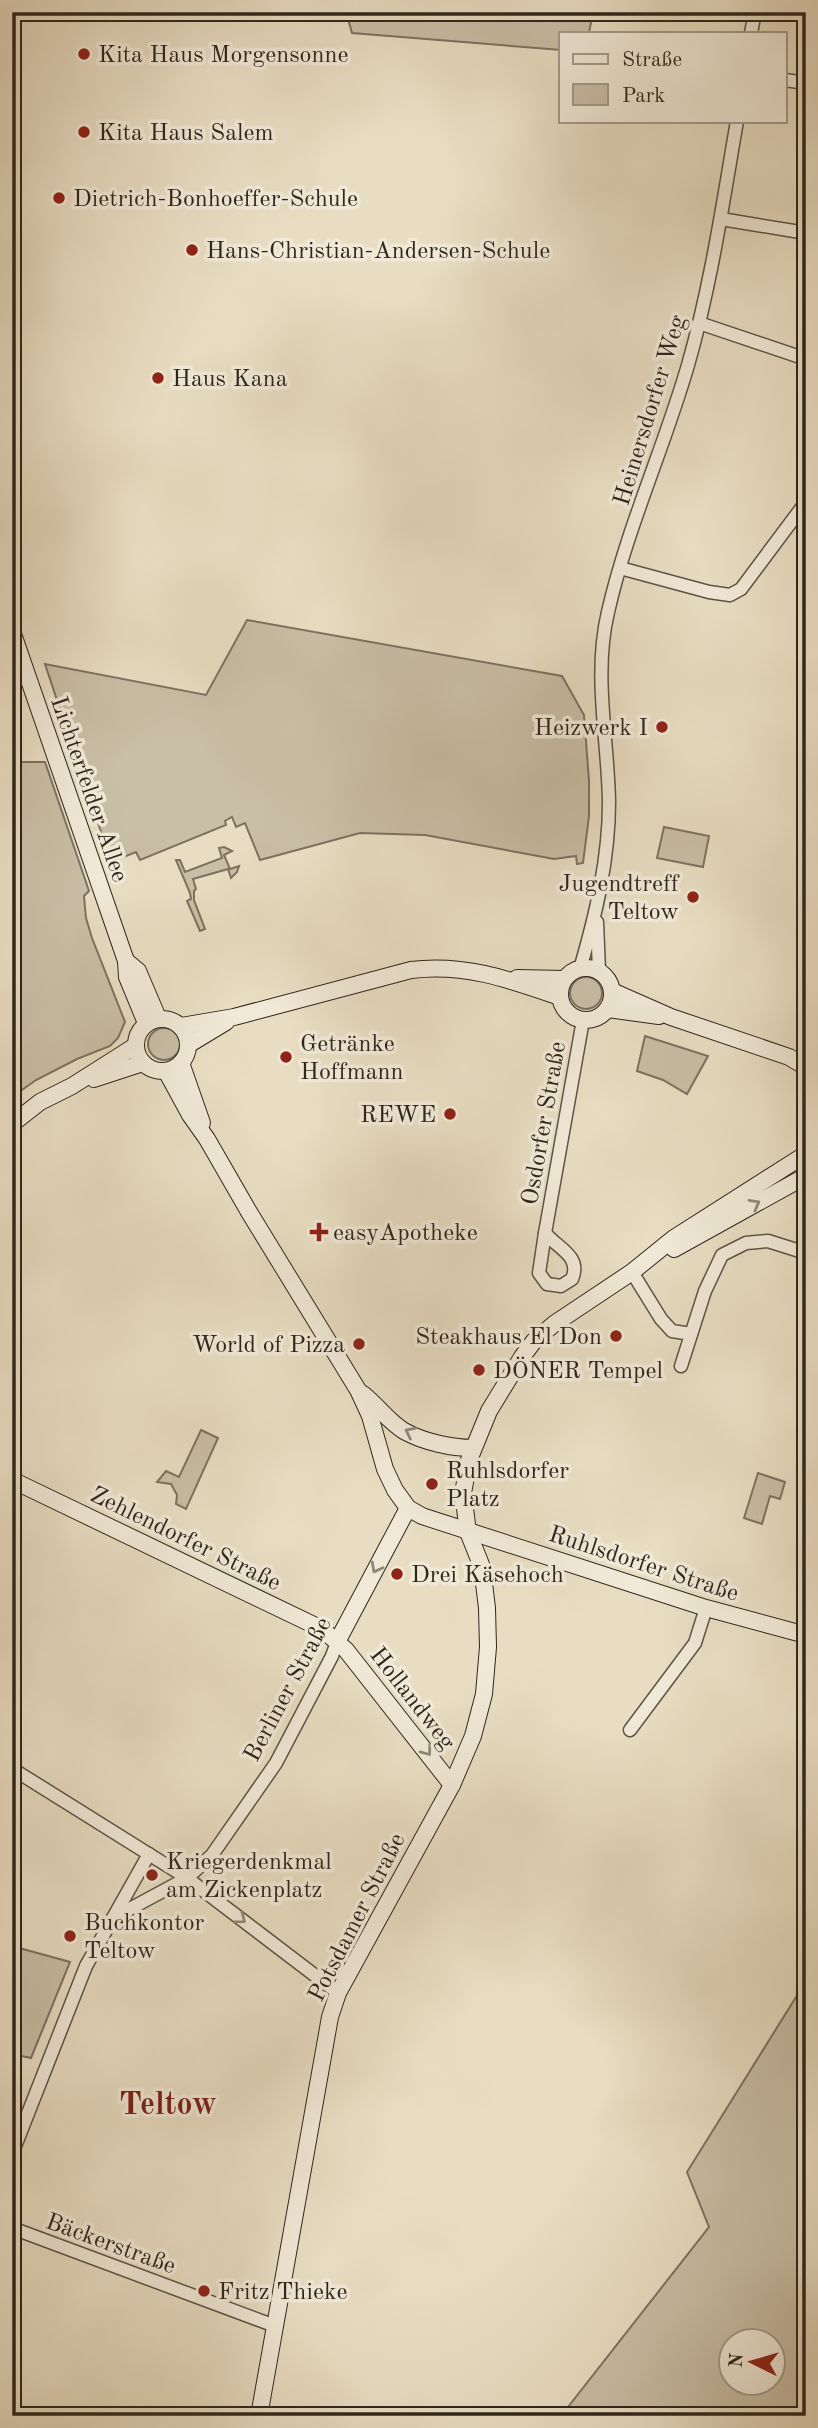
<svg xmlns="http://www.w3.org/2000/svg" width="818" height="2428" font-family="'Old Standard TT',serif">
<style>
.green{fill:#c9bea6;stroke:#7c7261;stroke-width:2;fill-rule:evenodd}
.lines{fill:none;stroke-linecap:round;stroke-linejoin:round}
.street-casing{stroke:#5d5446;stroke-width:15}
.secondary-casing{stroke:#2f261c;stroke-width:18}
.street{stroke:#f0e9d7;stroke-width:12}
.secondary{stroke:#f0e9d7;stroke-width:16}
.oneway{stroke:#90887a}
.poi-dot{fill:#8f2418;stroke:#f0e9d7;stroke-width:2.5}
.labels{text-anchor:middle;stroke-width:7;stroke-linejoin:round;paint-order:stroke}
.poi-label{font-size:24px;fill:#2f261c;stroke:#f0e9d7;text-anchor:start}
.street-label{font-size:24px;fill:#2f261c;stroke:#f0e9d7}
.district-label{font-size:32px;font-weight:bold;fill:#7a1f14;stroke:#f0e9d7}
</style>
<rect width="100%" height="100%" fill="#e8ddc2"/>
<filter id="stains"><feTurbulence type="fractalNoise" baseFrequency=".00286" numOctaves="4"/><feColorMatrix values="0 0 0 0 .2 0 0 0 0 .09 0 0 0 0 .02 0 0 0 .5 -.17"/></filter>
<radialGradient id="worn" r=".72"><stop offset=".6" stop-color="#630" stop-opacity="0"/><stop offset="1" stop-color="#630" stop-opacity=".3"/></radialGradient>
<!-- green -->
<g class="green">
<polygon points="346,12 593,12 589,33 561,33 561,50 352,33"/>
<polygon points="247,620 562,676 584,715 589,781 589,816 583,863 577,864 576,856 554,859 425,835 360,833 260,860 245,823 236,827 232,817 225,821 226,825 140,860 136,852 111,862 45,664 206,695"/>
<polygon points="12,762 45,762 89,891 84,896 86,918 92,938 125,1022 118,1038 110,1046 77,1059 36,1080 12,1097"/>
<polygon points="664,827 709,836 703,867 657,858"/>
<polygon points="224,847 232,851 224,855 230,869 239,866 237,872 231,878 228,869 193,879 196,889 194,891 194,900 205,929 200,931 187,901 191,899 190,893 176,860 180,860 185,872 222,858 219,848"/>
<circle cx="586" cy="993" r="16"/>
<circle cx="164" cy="1044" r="16"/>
<polygon points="645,1036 708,1056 687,1094 663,1080 637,1071"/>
<polygon points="201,1430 218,1438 186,1509 176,1504 177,1495 171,1484 157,1482 166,1471 179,1477"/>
<polygon points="758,1473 785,1482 780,1499 770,1496 762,1524 744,1518"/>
<polygon points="12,1946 70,1962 31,2058 12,2054"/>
<path d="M806,1981V2416H561L709,2227L687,2172ZM730,2340H772V2382H730Z"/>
</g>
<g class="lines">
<defs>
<g id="street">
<polyline points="751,33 755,12"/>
<polyline points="785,80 806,83"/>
<polyline points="721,219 806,233"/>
<polyline points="699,323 806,359"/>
<polyline points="620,568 709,592 730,595 741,589 806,502"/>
<polyline points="597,922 599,971"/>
<path d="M580,969C596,914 609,859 609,802C608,739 593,675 608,612C627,528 664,448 688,365C711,285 723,202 737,121"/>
<polyline points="545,1233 583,1020"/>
<path d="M545,1233C557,1248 582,1256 572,1279L561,1286L547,1284L539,1273Z"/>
<polyline points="632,1272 661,1319 672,1331 691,1334"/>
<polyline points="681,1366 705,1291 722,1255 746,1243 768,1241 806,1253"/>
<polyline points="630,1730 695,1643 706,1608"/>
<polyline points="12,1772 19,1773 187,1878 338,1993"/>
<polyline points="113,1918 187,1878 212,1855 276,1763 332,1656 337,1642"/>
<polyline points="12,2154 86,1966 149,1854"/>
<polyline points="12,2228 275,2326"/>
</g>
<g id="secondary">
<polyline points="12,631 126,961 127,977 146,1023"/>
<polyline points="126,961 138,971 158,1018"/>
<circle cx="586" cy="994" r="26"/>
<polyline points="517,978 564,979"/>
<polyline points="612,991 671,1017 789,1057 806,1067"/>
<polyline points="608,1009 659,1016"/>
<circle cx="162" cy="1045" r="26"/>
<path d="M181,1026L234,1017L411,970C464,963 511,980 560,997"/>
<polyline points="188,1045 226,1022"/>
<polyline points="181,1063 202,1123"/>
<polyline points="166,1071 190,1115 207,1139 249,1212 358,1390 370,1416 385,1469 395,1490 408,1508 422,1516 706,1608 806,1635"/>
<polyline points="94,1079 143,1063"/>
<polyline points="12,1124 40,1102 72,1086 135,1046"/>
<polyline points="674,1249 806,1176"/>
<path d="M363,1394C377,1405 389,1422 404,1431C424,1442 451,1448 473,1448"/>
<polyline points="12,1480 322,1629 346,1650 452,1785"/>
<polyline points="337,1642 408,1508"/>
<polyline points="259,2416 330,2017 338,1993 452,1785 473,1736 484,1694 488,1647 487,1608 482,1567 468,1532 463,1493 469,1460 489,1411 522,1357 534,1341 554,1324 632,1272 674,1238 806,1154"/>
</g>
</defs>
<!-- street casing -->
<use href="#street" class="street-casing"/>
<!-- secondary casing -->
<use href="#secondary" class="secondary-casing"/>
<!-- street -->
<use href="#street" class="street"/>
<!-- secondary -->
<use href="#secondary" class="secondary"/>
</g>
<!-- one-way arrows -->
<defs><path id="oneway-chevron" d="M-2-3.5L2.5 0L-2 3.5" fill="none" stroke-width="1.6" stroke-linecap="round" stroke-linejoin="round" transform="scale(1.75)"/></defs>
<g class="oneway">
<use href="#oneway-chevron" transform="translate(755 1204) rotate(-29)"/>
<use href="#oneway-chevron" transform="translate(410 1432) rotate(-154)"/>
<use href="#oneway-chevron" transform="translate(376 1568) rotate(118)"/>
<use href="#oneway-chevron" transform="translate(427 1751) rotate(53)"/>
<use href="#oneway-chevron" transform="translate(241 1919) rotate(37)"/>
</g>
<!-- markers -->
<g class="poi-dot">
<circle cx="84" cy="54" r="7"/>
<circle cx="84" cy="132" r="7"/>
<circle cx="59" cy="198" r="7"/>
<circle cx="192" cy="250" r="7"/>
<circle cx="158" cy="378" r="7"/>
<circle cx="662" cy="727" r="7"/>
<circle cx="693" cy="897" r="7"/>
<circle cx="286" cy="1057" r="7"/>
<circle cx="450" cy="1114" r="7"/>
<path d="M315.5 1221.5h7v7h7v7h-7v7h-7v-7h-7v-7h7z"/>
<circle cx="616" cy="1336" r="7"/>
<circle cx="359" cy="1344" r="7"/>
<circle cx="479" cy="1370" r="7"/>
<circle cx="432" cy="1484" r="7"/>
<circle cx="397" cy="1574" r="7"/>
<circle cx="152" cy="1875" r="7"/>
<circle cx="70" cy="1936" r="7"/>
<circle cx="204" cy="2291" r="7"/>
</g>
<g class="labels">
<!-- poi labels -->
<g class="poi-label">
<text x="98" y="62">Kita Haus Morgensonne</text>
<text x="98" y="140">Kita Haus Salem</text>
<text x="73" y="206">Dietrich-Bonhoeffer-Schule</text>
<text x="206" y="258">Hans-Christian-Andersen-Schule</text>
<text x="172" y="386">Haus Kana</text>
<text x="648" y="735" text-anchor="end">Heizwerk I</text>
<text x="679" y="891" text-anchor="end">Jugendtreff<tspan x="679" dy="28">Teltow</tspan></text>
<text x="300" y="1051">Getränke<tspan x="300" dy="28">Hoffmann</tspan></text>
<text x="436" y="1122" text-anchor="end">REWE</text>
<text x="333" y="1240">easyApotheke</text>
<text x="602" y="1344" text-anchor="end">Steakhaus El Don</text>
<text x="345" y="1352" text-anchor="end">World of Pizza</text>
<text x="493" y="1378">DÖNER Tempel</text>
<text x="446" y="1478">Ruhlsdorfer<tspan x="446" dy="28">Platz</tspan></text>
<text x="411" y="1582">Drei Käsehoch</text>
<text x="166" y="1869">Kriegerdenkmal<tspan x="166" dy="28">am Zickenplatz</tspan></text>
<text x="84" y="1930">Buchkontor<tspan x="84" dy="28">Teltow</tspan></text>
<text x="218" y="2299">Fritz Thieke</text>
</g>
<!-- street labels -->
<g class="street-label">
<text transform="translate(649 410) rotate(-73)" y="8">Heinersdorfer Weg</text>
<text transform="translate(90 789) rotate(71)" y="8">Lichterfelder Allee</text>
<text transform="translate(543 1123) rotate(-80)" y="8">Osdorfer Straße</text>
<text transform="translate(186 1538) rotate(26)" y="8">Zehlendorfer Straße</text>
<text transform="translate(644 1563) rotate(18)" y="8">Ruhlsdorfer Straße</text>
<text transform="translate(287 1689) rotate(-62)" y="8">Berliner Straße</text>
<text transform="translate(413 1698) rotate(52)" y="8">Hollandweg</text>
<text transform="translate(356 1917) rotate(-63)" y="8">Potsdamer Straße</text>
<text transform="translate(111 2243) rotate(20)" y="8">Bäckerstraße</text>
</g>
<!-- district labels -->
<g class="district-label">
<text x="168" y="2114">Teltow</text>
</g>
</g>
<!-- margin -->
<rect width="818" height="2428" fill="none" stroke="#e8ddc2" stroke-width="42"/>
<rect x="14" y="14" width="790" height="2400" fill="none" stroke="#2f261c" stroke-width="3.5"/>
<rect x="21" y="21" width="776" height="2386" fill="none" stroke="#2f261c" stroke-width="2"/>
<!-- legend -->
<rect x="559" y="32" width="228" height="91" fill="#f0e9d7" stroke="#a39b8c" stroke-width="2"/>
<rect x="573" y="54" width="35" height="10" fill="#f0e9d7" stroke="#a39b8c" stroke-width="2"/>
<text x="622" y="66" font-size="21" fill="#2f261c">Straße</text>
<rect x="573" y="84" width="35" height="21" fill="#c9bea6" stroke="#a39b8c" stroke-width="2"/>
<text x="622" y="102" font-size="21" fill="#2f261c">Park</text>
<!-- north arrow -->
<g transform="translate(752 2362) rotate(275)"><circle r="33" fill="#f0e9d7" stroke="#a39b8c" stroke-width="2"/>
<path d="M0-5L12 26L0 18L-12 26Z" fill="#8f2418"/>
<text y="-10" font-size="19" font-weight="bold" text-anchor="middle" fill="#2f261c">N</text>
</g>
<rect width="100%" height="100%" filter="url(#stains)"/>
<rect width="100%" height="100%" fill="url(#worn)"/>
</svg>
